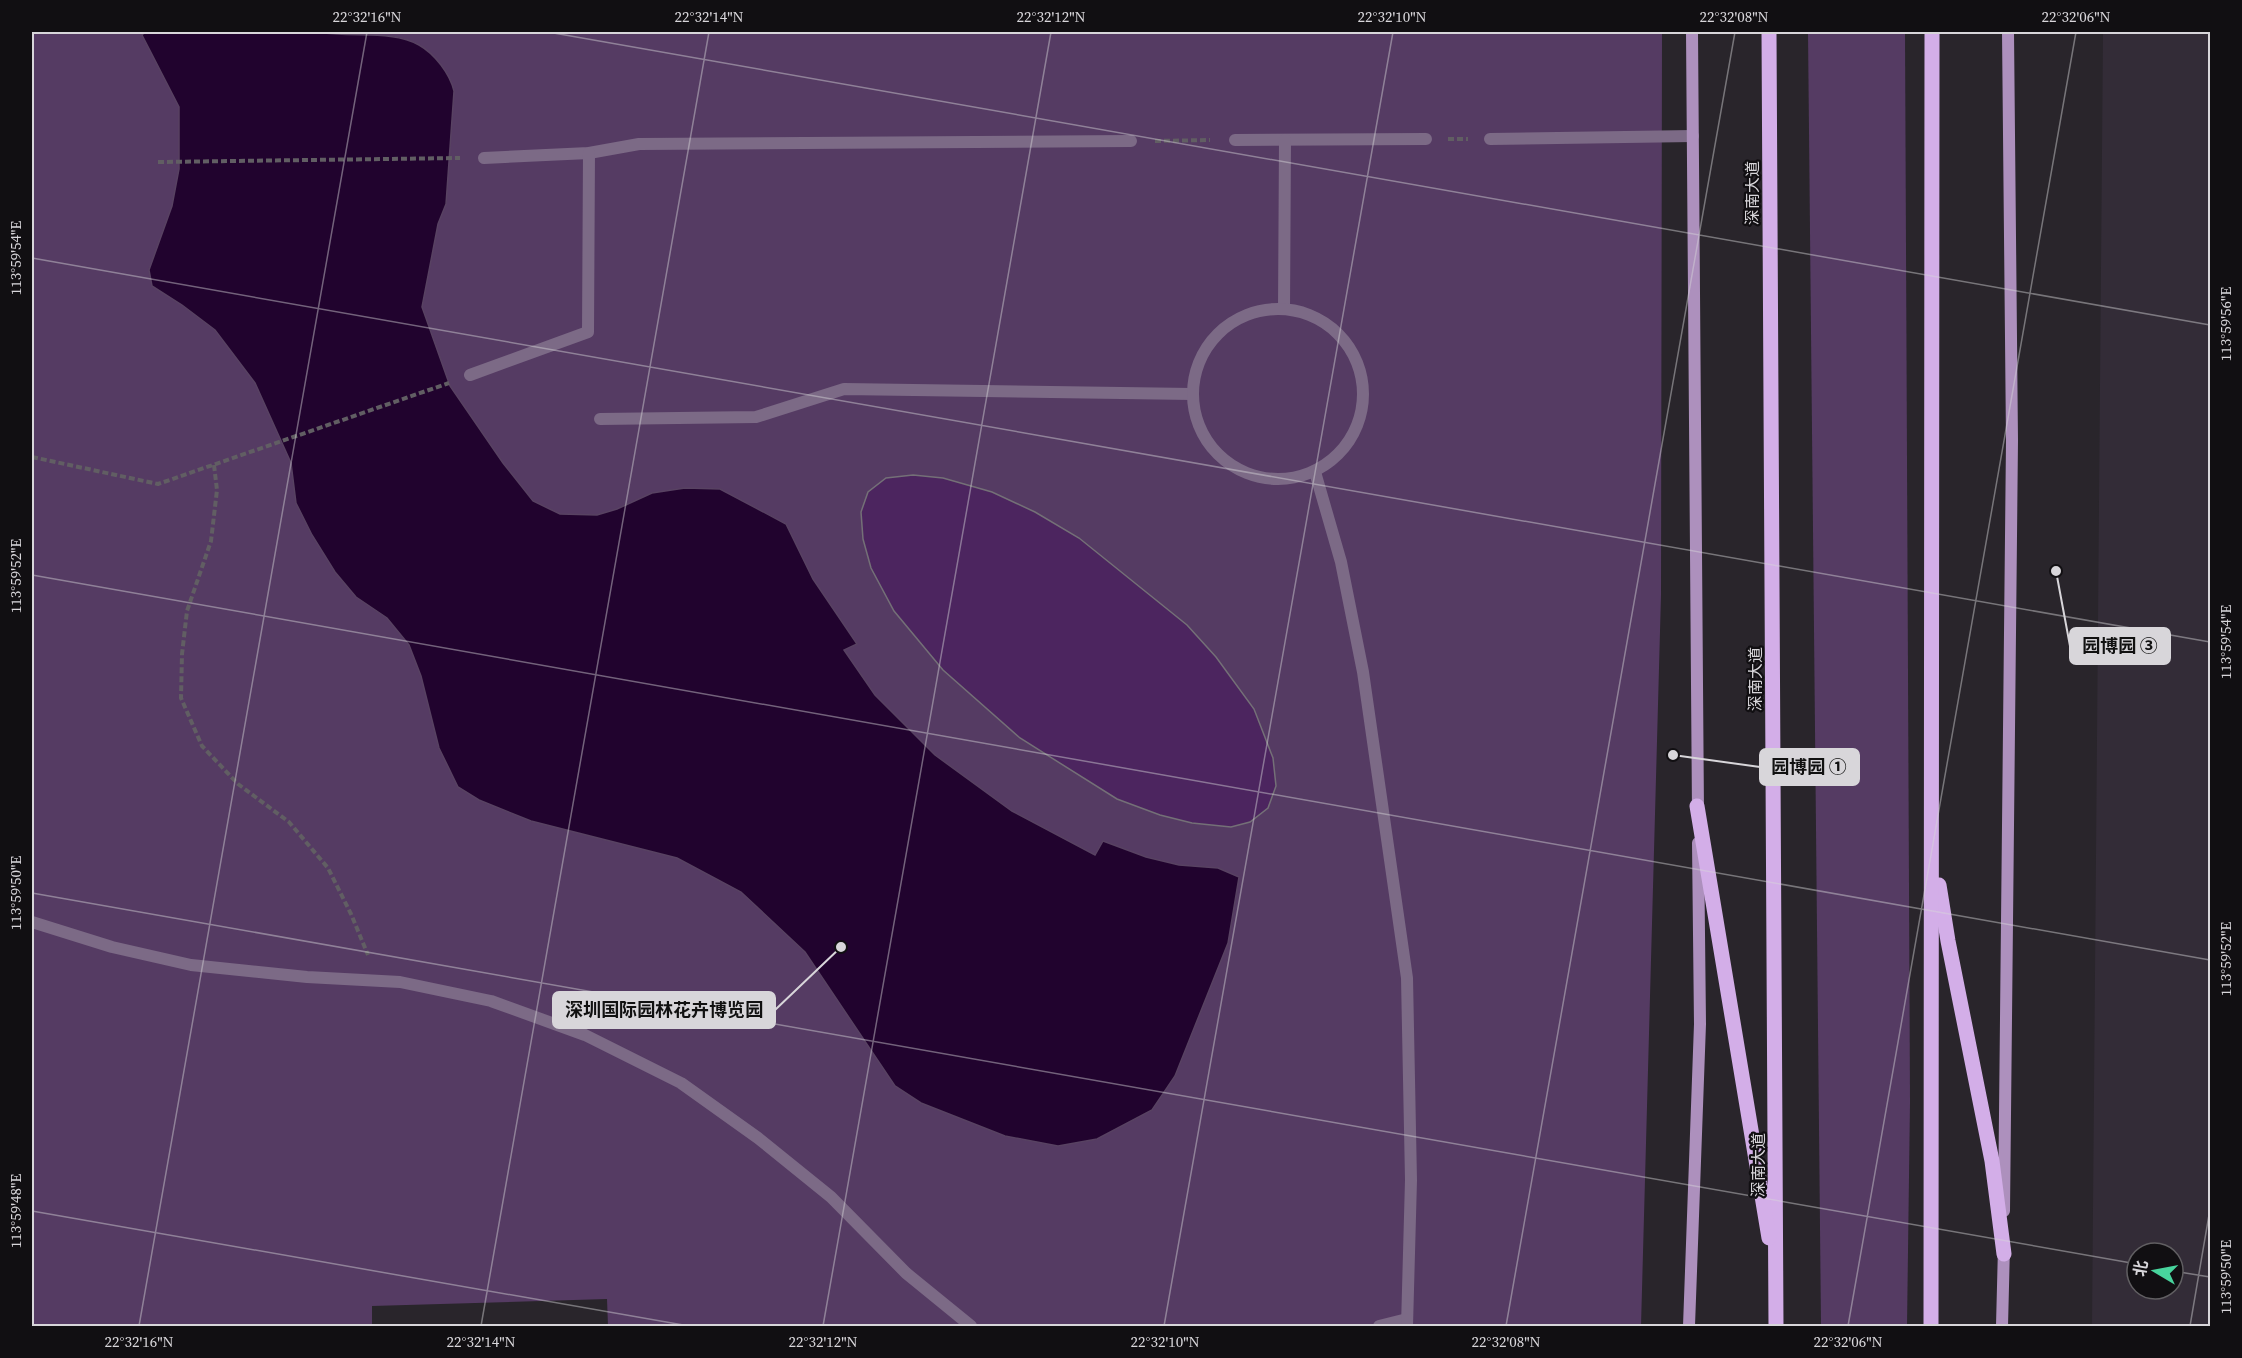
<svg xmlns="http://www.w3.org/2000/svg" width="2242" height="1358" font-family="'Source Serif 4','Noto Sans SC',serif">
<style>
.built{fill:#332c37;fill-rule:evenodd}
.green{fill:#553b63}
.water{fill:#21032e;stroke:#584262;stroke-width:1.5}
.building{fill:#4c255f;stroke:#747077;stroke-width:1.5}
.lines{fill:none;stroke-linecap:round;stroke-linejoin:round}
.path{stroke:#615e63;stroke-width:4;stroke-dasharray:6 3;stroke-linecap:butt}
.lane{stroke:#7c6a86;stroke-width:12}
.street{stroke:#7c6a86;stroke-width:12}
.secondary{stroke:#ad90bd;stroke-width:12}
.primary{stroke:#d3aee8;stroke-width:15}
.ticks{fill:none;stroke:#d8d6da;stroke-width:1.5;stroke-opacity:0.45}
.labels{text-anchor:middle;stroke-width:4.5;stroke-linejoin:round;paint-order:stroke}
.street-label{font-size:16px;fill:#d8d6da;stroke:#110f12}
.leader{fill:none;stroke:#d8d6da;stroke-width:2}
.callout-dot{fill:#d8d6da;stroke:#110f12;stroke-width:2}
.callout{fill:#d8d6da;stroke:#d8d6da;stroke-width:2}
.callout-label{font-size:18px;text-anchor:middle;font-weight:bold;fill:#111}
.neatline{fill:none;stroke:#d8d6da;stroke-width:2}
.ticks-label{font-size:15px;text-anchor:middle;fill:#d8d6da}
</style>
<rect width="100%" height="100%" fill="#29252b"/>
<!-- built -->
<path class="built" d="M2103,32H2210V1326H2092ZM2137,1253H2173V1289H2137Z"/>
<!-- green -->
<g class="green">
<polygon points="32,32 1662,32 1661,595 1641,1326 608,1326 607,1299 372,1306 372,1326 32,1326"/>
<polygon points="1808,32 1905,32 1910,1102 1907,1326 1821,1326"/>
</g>
<!-- water -->
<path class="water" d="M145,32C209,31 274,29 338,34C362,36 397,32 419,45C435,54 450,74 454,91L446,204L438,224L422,307L450,386L503,463L533,501L560,514L597,515L617,509L652,493L685,488L720,489L786,524L813,579L857,644L844,650L875,695L935,755L1012,811L1095,855L1103,841L1146,857L1179,865L1218,868L1239,877L1228,943L1175,1076L1152,1110L1097,1139L1058,1146L1005,1136L921,1103L895,1086L805,952L741,892L677,858L531,821L479,800L458,787L439,748L421,676L409,645L387,618L356,597L335,572L312,535L296,503L291,463L255,383L215,330L182,305L152,286L149,270L172,206L179,169V107L142,35Z"/>
<!-- building -->
<polygon class="building" points="913,475 943,478 992,492 1035,512 1079,538 1187,625 1216,657 1254,709 1273,758 1276,786 1268,808 1250,822 1231,827 1192,823 1160,815 1117,799 1020,738 943,670 894,611 871,568 863,539 861,512 868,492 886,478"/>
<g class="lines">
<!-- path -->
<g class="path">
<polyline points="1448,139 1468,139"/>
<polyline points="1155,141 1210,140"/>
<polyline points="158,162 460,158"/>
<polyline points="32,457 158,484 449,383"/>
<polyline points="214,465 217,490 211,541 187,611 182,654 181,698 202,746 238,784 289,822 328,868 351,914 368,955"/>
</g>
<!-- lane -->
<g class="lane">
<polyline points="600,419 756,417 844,389 1192,394"/>
<polyline points="32,922 112,947 191,965 307,977 400,982 491,1001 585,1035 681,1083 758,1138 831,1197 906,1273 971,1326"/>
<polyline points="1379,1326 1407,1319"/>
</g>
<!-- street -->
<g class="street">
<polyline points="1490,139 1693,136"/>
<polyline points="1235,140 1426,139"/>
<polyline points="484,158 589,153 639,144 1131,141"/>
<polyline points="1284,309 1285,140"/>
<circle cx="1278" cy="394" r="85"/>
<polyline points="470,375 588,332 589,153"/>
<polyline points="1315,472 1341,562 1363,672 1407,978 1411,1180 1407,1326"/>
</g>
<!-- secondary -->
<g class="secondary">
<polyline points="1692,32 1698,813"/>
<polyline points="2004,1211 2012,440 2008,32"/>
<polyline points="1689,1326 1700,1024 1698,843"/>
<polyline points="2002,1326 2004,1247"/>
</g>
<!-- primary -->
<g class="primary">
<polyline points="1769,32 1776,1326"/>
<polyline points="1697,806 1769,1238"/>
<polyline points="1939,885 1948,941 1992,1161 2004,1254"/>
<polyline points="1931,1326 1932,32"/>
</g>
</g>
<!-- ticks -->
<path class="ticks" d="M548,32L2210,325M32,258L2210,642M32,575L2210,960M32,893L2137,1264M32,1211L689,1326M2173,1271L2210,1277M139,1326L367,32M481,1326L709,32M823,1326L1051,32M1164,1326L1393,32M1506,1326L1735,32M1848,1326L2076,32M2190,1326L2210,1209"/>
<g class="labels">
<!-- street labels -->
<g class="street-label">
<text transform="translate(1752 193) rotate(-90)" y="6">深南大道</text>
<text transform="translate(1755 679) rotate(-90)" y="6">深南大道</text>
<text transform="translate(1758 1165) rotate(-90)" y="6">深南大道</text>
</g>
</g>
<!-- callouts -->
<path class="leader" d="M2056 571L2070 646M1673 755L1760 767M841 947L775 1010"/>
<g class="callout-dot">
<circle cx="2056" cy="571" r="6"/>
<circle cx="1673" cy="755" r="6"/>
<circle cx="841" cy="947" r="6"/>
</g>
<g class="callout">
<rect x="2070" y="628" width="100" height="36" rx="6"/>
<rect x="1760" y="749" width="99" height="36" rx="6"/>
<rect x="553" y="992" width="222" height="36" rx="6"/>
</g>
<g class="callout-label">
<text x="2120" y="652">园博园 ③</text>
<text x="1809" y="773">园博园 ①</text>
<text x="664" y="1016">深圳国际园林花卉博览园</text>
</g>
<!-- border -->
<rect width="2242" height="1358" fill="none" stroke="#110f12" stroke-width="66"/>
<!-- north arrow -->
<g transform="translate(2155 1271) rotate(280)"><circle r="28" fill="#110f12" stroke="#615f62" stroke-width="1.5"/>
<path d="M0-4.5L10 22L0 15L-10 22Z" fill="#48d49d"/>
<text y="-9" font-size="16" font-weight="bold" text-anchor="middle" fill="#d8d6da">北</text>
</g>
<rect x="33" y="33" width="2176" height="1292" class="neatline"/>
<g class="ticks-label">
<text x="367" y="22">22°32'16"N</text>
<text x="709" y="22">22°32'14"N</text>
<text x="1051" y="22">22°32'12"N</text>
<text x="1392" y="22">22°32'10"N</text>
<text x="1734" y="22">22°32'08"N</text>
<text x="2076" y="22">22°32'06"N</text>
<text transform="translate(16 258) rotate(-90)" y="5">113°59'54"E</text>
<text transform="translate(2226 324) rotate(-90)" y="5">113°59'56"E</text>
<text transform="translate(16 576) rotate(-90)" y="5">113°59'52"E</text>
<text transform="translate(2226 642) rotate(-90)" y="5">113°59'54"E</text>
<text transform="translate(16 893) rotate(-90)" y="5">113°59'50"E</text>
<text transform="translate(2226 959) rotate(-90)" y="5">113°59'52"E</text>
<text transform="translate(16 1211) rotate(-90)" y="5">113°59'48"E</text>
<text transform="translate(2226 1277) rotate(-90)" y="5">113°59'50"E</text>
<text x="139" y="1347">22°32'16"N</text>
<text x="481" y="1347">22°32'14"N</text>
<text x="823" y="1347">22°32'12"N</text>
<text x="1165" y="1347">22°32'10"N</text>
<text x="1506" y="1347">22°32'08"N</text>
<text x="1848" y="1347">22°32'06"N</text>
</g>
</svg>
